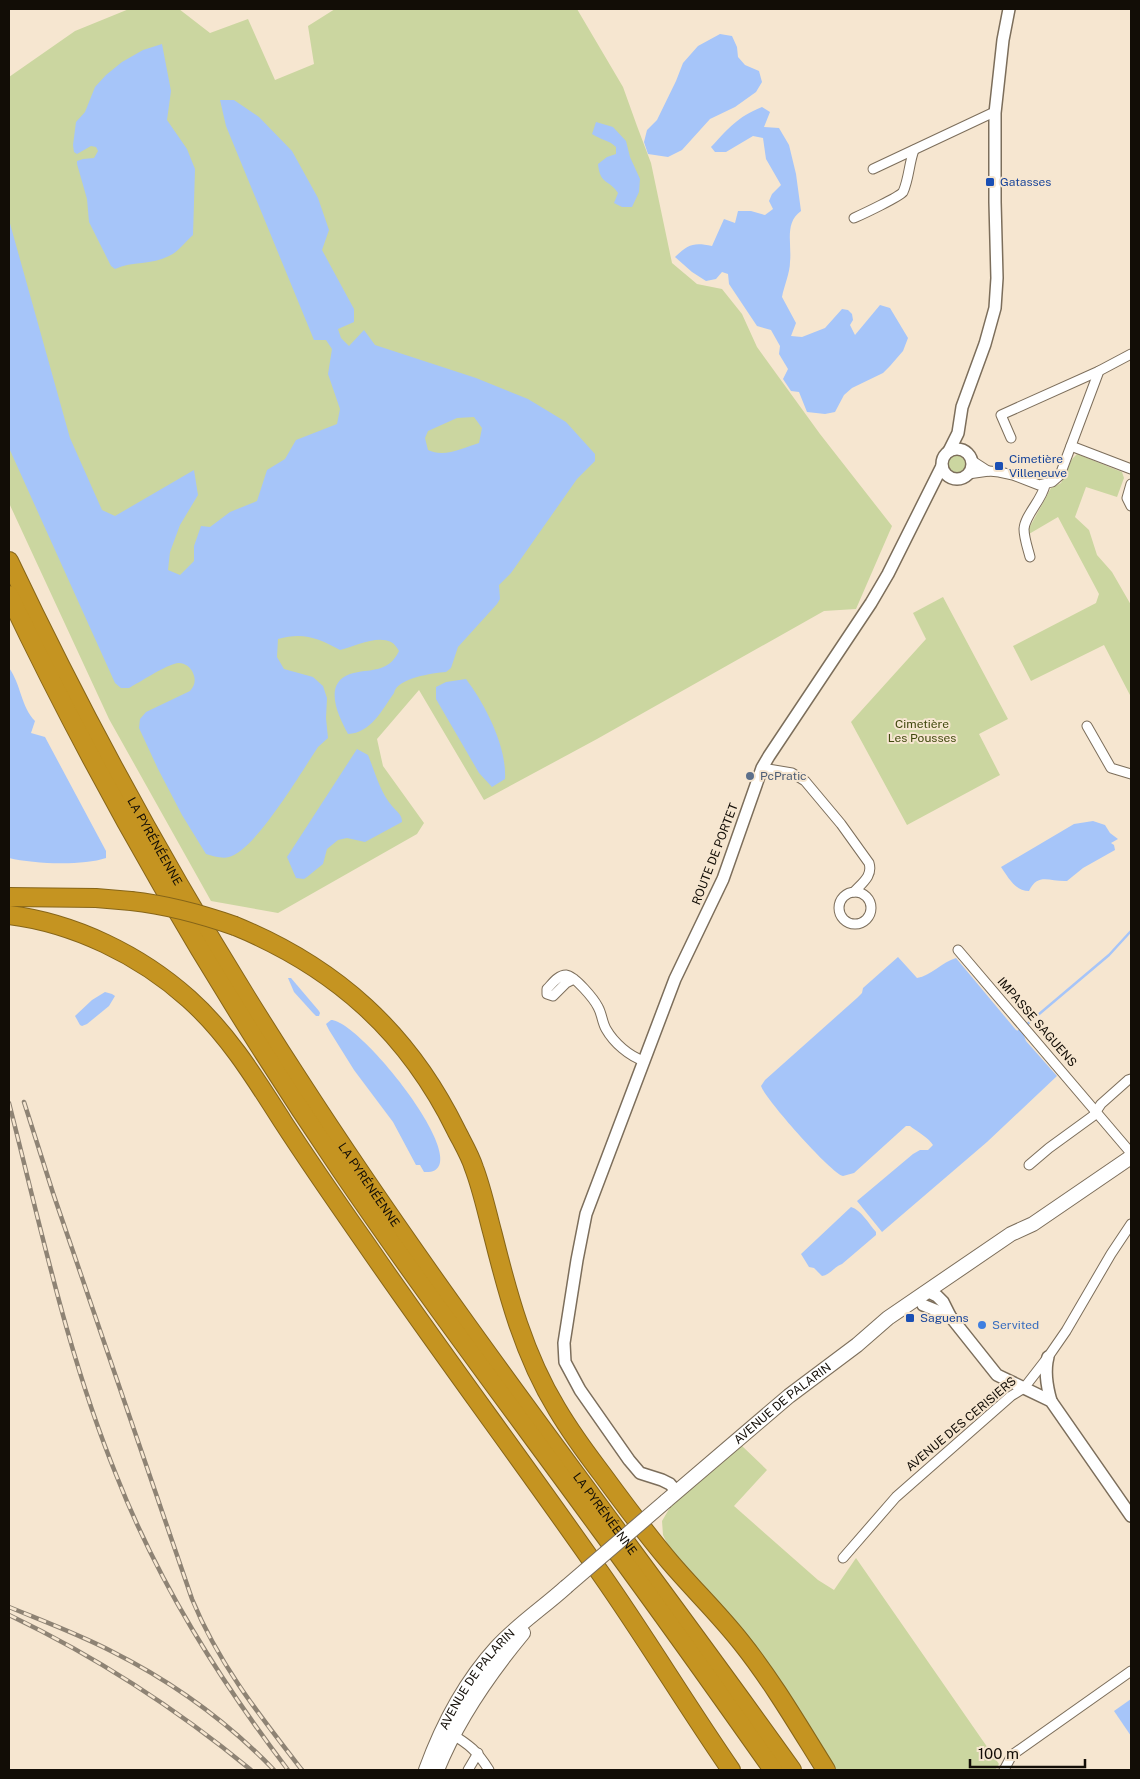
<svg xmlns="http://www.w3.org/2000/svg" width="1140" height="1779" font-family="'Public Sans',sans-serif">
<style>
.green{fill:#cbd6a0}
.water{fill:#a6c5f9;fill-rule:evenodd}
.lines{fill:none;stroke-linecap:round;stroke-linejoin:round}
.stream{stroke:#a6c5f9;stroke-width:2.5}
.minor-casing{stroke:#7c6e5b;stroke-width:11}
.tertiary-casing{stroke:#7c6e5b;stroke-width:14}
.secondary-casing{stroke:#7c6e5b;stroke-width:16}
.motorway-casing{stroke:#866518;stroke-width:20}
.minor{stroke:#fff;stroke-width:9}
.tertiary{stroke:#fff;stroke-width:11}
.secondary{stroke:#fff;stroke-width:14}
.motorway{stroke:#c59421;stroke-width:18}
.rail-casing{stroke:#8e8374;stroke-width:4.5}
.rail{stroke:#f6e6d0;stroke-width:2.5;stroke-dasharray:8;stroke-linecap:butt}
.secondary-bridge-casing{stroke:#7c6e5b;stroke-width:16;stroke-linecap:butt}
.motorway-bridge-casing{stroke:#866518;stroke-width:20;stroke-linecap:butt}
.secondary-bridge{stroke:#fff;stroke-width:14}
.motorway-bridge{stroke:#c59421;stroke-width:18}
.transit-dot{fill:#1a4fb4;stroke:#f6e6d0;stroke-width:2}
.service-dot{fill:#5c6f8a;stroke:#f6e6d0;stroke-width:2}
.shop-dot{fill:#3f7fe0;stroke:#f6e6d0;stroke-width:2}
.labels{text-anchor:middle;stroke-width:4;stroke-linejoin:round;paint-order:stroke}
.transit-label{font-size:12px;fill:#164399;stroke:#f6e6d0;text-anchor:start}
.park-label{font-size:12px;fill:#41490f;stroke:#f6e6d0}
.service-label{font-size:12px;fill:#4e5e75;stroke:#f6e6d0;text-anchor:start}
.street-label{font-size:12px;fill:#120d06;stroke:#f6e6d0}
.shop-label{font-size:12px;fill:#366cbe;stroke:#f6e6d0;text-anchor:start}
</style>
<rect width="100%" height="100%" fill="#f6e6d0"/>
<!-- green -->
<g class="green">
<polygon points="129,9 179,9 210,33 248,19 275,80 314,64 308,26 335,9 577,9 623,87 637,126 651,163 672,263 697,284 722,289 742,314 757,347 820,434 892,526 856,609 824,611 597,739 484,800 419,690 377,739 383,766 424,823 417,834 278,913 211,901 109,719 9,503 9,77 75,31"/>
<circle cx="956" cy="463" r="11"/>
<polygon points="1077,454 1122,472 1124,478 1117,497 1086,487 1075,517 1089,530 1097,555 1112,572 1131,605 1131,697 1104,645 1031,681 1013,646 1096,603 1099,594 1058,517 1029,534 1027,532 1051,488 1061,483 1072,459"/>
<polygon points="943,597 1008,719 979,734 1000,775 907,825 851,722 926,639 913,613"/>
<polygon points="741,1445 767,1470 734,1506 818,1580 834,1590 856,1558 999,1764 995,1770 835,1770 778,1678 713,1595 669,1547 663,1535 662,1521 672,1504"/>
</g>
<!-- water -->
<g class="water">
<polygon points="720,34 732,36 737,47 738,57 745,65 759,71 762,82 756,92 735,107 710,119 682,150 668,157 648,154 644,142 647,130 657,120 676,81 683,63 698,46"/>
<path d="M162,44L171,91L167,120L187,149L195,169L193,235C186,241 178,252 169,256C152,265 132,261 115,269L111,266L89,222L87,199L77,164V161L83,159L94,158L98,151L96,147L91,146L77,154L74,152L73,145L76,122L85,112L95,87L106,75L122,62L143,50Z"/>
<path d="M220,100H234L259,117L292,151L318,198L329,230L322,250L354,309V322L338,329L341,338L349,346L364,330L375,345L476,378L528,399L566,422L595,454V461L577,479L511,573L499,585L500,599L497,604L458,647L451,668L446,672C433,673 397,678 394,693C382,710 371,733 348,734C339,717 322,684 350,674C370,668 388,674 399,651C397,648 395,644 391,642C377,635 355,646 340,650C318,638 303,632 278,639L277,657L284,669L313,677L323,686L327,698L326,718L328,738L318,747C302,771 254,852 229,857C222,859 213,856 206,854L182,815L158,769L139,728L140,719L146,712L190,691C195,685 196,680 193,673C190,666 182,661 174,664C163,667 140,682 129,688H121L115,683L9,448V220L70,438L102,510L115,516L194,470L198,495L180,525L170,552L168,570L180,575L194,561V546L201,526L210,527L230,512L257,501L267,470L285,459L296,440L337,424L340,409L328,374L332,349L326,340H314L226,126ZM474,417L482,428L479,443C463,448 444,458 428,450L425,438L428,431L457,418Z"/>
<path d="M762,107L770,112L764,127L779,128L789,145L796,174L801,211C784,223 792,244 790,262C790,273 784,286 782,297L796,323L791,336L802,337L825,328L842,309L848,310L852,314L853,320L850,325L855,335L880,305L890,308L908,338L903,351L890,366L883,373L852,388L844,395L835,412L825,414L807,412L799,392L791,391L783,379L788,369L779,354L780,346L771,330L757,326L729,284L728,274L722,272L716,279L706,281L692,272L675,257C688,244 694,242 712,246L724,219L735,223L738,211H751L765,215L773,209L769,201L772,194L781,185L766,159L763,138L753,136L726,152H715L711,147C730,127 736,118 762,107Z"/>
<path d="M596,122L613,127L626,141L630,157L640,179L639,192L632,207H622L614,203L618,193C609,179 600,185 598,164L607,157L616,154V147C609,140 601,140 592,134Z"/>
<path d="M9,668C21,684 21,707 35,721L31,733L45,737L106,851V858C82,866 34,864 9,858Z"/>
<path d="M466,679C485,704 507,747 505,779L492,787L479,773L436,699V687L446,682Z"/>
<path d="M357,749L368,755C375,772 380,792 392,806C396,811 402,814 402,822L365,842L347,838L338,840L327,849L323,864L307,877L304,879L296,878L287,857Z"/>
<path d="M1093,821L1105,825L1110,833L1118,839L1111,843L1114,845L1115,850L1083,868L1067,881C1050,882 1038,872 1029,891C1015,891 1008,877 1001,867L1074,824Z"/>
<path d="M898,957L917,978C931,976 942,962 956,958L1016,1030L1023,1033L1026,1041L1057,1076L987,1142L882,1232L857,1201L913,1154L920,1150H928L933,1145C929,1138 916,1131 910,1126H906L854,1173L843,1176C830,1172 766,1100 761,1086L765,1080L857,998L862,993L863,988Z"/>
<polygon points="288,978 291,978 319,1011 320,1013 319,1016 316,1016 313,1013 294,992"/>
<polygon points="105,992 112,994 115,996 109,1006 87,1024 82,1026 80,1025 75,1016 92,1000"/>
<path d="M331,1020C361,1020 485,1177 424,1172L420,1165H416L393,1122L354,1070L329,1030L326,1024Z"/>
<path d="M851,1207C861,1210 869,1224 876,1232V1235L842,1264C834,1267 830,1275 822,1276L814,1268L809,1267L801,1254Z"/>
<polygon points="1131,1699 1131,1736 1114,1711"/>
</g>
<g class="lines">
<!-- stream -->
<polyline class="stream" points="1019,1031 1109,955 1131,931"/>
<defs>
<g id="minor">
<polyline points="873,169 990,114 995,113"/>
<path d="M854,218C863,214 899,197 903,192C909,179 909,163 914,150"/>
<polyline points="1011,438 1001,415 1099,371"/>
<polyline points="1071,446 1131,469"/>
<polyline points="971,460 988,471"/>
<polyline points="968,474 989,471 999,472 1013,475 1039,485 1052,482 1060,475 1099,371 1131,354"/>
<polyline points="1131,484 1127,498 1131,506"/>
<path d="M1030,557C1028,549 1024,538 1024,529C1025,515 1042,500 1045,485"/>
<polyline points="1087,726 1111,768 1131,774"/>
<path d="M762,768L792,773L805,781L841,824L869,863C873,876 862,883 854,892"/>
<circle cx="855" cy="908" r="16"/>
<polyline points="958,950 1131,1153"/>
<path d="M574,979L566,983L553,996L547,994V989C552,984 558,975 566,975C575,976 594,999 598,1007C602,1014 602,1022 606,1029C614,1043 629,1056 644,1061"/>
<polyline points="1029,1165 1049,1148 1093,1116 1101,1104 1128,1080 1131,1079"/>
<polyline points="843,1558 896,1497 1011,1396 1024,1388 1048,1357 1066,1331 1111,1254 1131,1224"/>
<path d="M450,1733C470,1745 477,1751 489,1770"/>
<polyline points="468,1770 478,1753"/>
<polyline points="1004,1770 1012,1755 1131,1671"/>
</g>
<g id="tertiary">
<circle cx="957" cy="464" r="15"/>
<polyline points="949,451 958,433 962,407 985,344 995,308 997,278 995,202 995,113 1003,40 1009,9"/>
<polyline points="927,1291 937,1296 943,1302 950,1316 997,1375 1051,1401 1131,1516"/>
<polyline points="923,1305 950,1316"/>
<path d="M1048,1357C1044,1372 1047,1387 1051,1401"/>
<polyline points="677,1492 670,1484 662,1480 640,1473 629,1460 580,1390 565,1362 564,1343 577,1260 586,1214 675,979 723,879 762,768 769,756 871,603 888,574 942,466"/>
</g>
<g id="secondary">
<path id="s1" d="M666,1501L789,1396L857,1345L888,1318L1011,1234L1033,1224L1131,1157"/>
<path id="s2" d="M426,1770C442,1726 465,1682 497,1647C517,1625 544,1607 566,1587"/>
<path d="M437,1770C457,1720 489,1674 523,1633"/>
</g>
<g id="motorway">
<path id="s3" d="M9,561C94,740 191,914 299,1080C452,1317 628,1540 792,1770"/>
<path d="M9,595C104,794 216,986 340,1169C423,1291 513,1410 600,1529C659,1609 716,1689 773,1770"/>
<polyline points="9,897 96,898 131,901"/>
<path d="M9,915C74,923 140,955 189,999C228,1034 255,1078 283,1122C309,1162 336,1201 364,1241C441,1353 523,1462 601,1574C646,1638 686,1705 731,1770"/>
<path d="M235,926C335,967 408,1032 456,1130C462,1142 470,1155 474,1168C482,1189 487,1213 493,1235C508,1295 524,1355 557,1409C570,1431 586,1453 602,1474C624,1504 646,1534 670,1562C693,1589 719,1614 741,1642C773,1682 799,1727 826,1770"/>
</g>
</defs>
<!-- minor casing -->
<use href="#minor" class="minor-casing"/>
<!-- tertiary casing -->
<use href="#tertiary" class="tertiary-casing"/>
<!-- secondary casing -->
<use href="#secondary" class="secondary-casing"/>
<!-- motorway casing -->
<use href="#motorway" class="motorway-casing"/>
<!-- minor -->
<use href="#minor" class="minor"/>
<!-- tertiary -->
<use href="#tertiary" class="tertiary"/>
<!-- secondary -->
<use href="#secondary" class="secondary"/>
<!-- motorway -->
<use href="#motorway" class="motorway"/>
<defs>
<g id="rail">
<path d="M24,1102L53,1193L192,1599C218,1663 260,1716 302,1770"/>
<path d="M9,1103C41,1228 68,1357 117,1477C159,1584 219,1679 288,1770"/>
<path d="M9,1607C43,1621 78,1634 111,1651C171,1681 227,1721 274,1770"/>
<path d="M9,1615C95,1656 177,1709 251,1770"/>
</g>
</defs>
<!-- rail casing -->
<use href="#rail" class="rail-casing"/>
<!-- rail -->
<use href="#rail" class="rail"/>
<defs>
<polyline id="secondary-bridge" points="566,1587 666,1501"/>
<path id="motorway-bridge" d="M131,901C167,905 201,914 235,926"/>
</defs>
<!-- secondary-bridge casing -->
<use href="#secondary-bridge" class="secondary-bridge-casing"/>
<!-- motorway-bridge casing -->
<use href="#motorway-bridge" class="motorway-bridge-casing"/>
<!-- secondary-bridge -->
<use href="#secondary-bridge" class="secondary-bridge"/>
<!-- motorway-bridge -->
<use href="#motorway-bridge" class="motorway-bridge"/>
</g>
<!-- markers -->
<g class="transit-dot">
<rect x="985" y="177" width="10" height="10" rx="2.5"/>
<rect x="994" y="461" width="10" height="10" rx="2.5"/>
<rect x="905" y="1313" width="10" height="10" rx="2.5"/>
</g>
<circle class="service-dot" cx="750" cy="776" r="5"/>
<circle class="shop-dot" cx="982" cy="1325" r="5"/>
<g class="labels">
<!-- transit labels -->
<g class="transit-label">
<text x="1000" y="186">Gatasses</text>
<text x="1009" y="463">Cimetière<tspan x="1009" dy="14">Villeneuve</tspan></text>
<text x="920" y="1322">Saguens</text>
</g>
<!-- park labels -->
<g class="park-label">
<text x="922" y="728">Cimetière<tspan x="922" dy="14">Les Pousses</tspan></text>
</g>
<!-- service labels -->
<g class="service-label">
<text x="760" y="780">PcPratic</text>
</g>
<!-- street labels -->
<g class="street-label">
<text dy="4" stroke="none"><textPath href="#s3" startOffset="316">LA PYRÉNÉENNE</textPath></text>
<text transform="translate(715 854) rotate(-69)" y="4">ROUTE DE PORTET</text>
<text transform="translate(1037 1022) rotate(49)" y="4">IMPASSE SAGUENS</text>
<text dy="4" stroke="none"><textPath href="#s3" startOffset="721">LA PYRÉNÉENNE</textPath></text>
<text dy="4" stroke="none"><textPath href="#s1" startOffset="152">AVENUE DE PALARIN</textPath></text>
<text transform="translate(961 1424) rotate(-40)" y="4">AVENUE DES CERISIERS</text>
<text dy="4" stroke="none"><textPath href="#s3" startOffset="1126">LA PYRÉNÉENNE</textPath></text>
<text dy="4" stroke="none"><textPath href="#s2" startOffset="105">AVENUE DE PALARIN</textPath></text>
</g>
<!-- shop labels -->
<g class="shop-label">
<text x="992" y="1329">Servited</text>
</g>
</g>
<!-- border -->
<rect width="1140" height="1779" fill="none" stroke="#120d06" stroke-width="20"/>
<!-- scale -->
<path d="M970 1759v8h115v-8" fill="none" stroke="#120d06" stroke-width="2.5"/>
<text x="978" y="1759" font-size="15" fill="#120d06" stroke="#f6e6d0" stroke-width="4" paint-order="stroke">100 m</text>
</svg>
